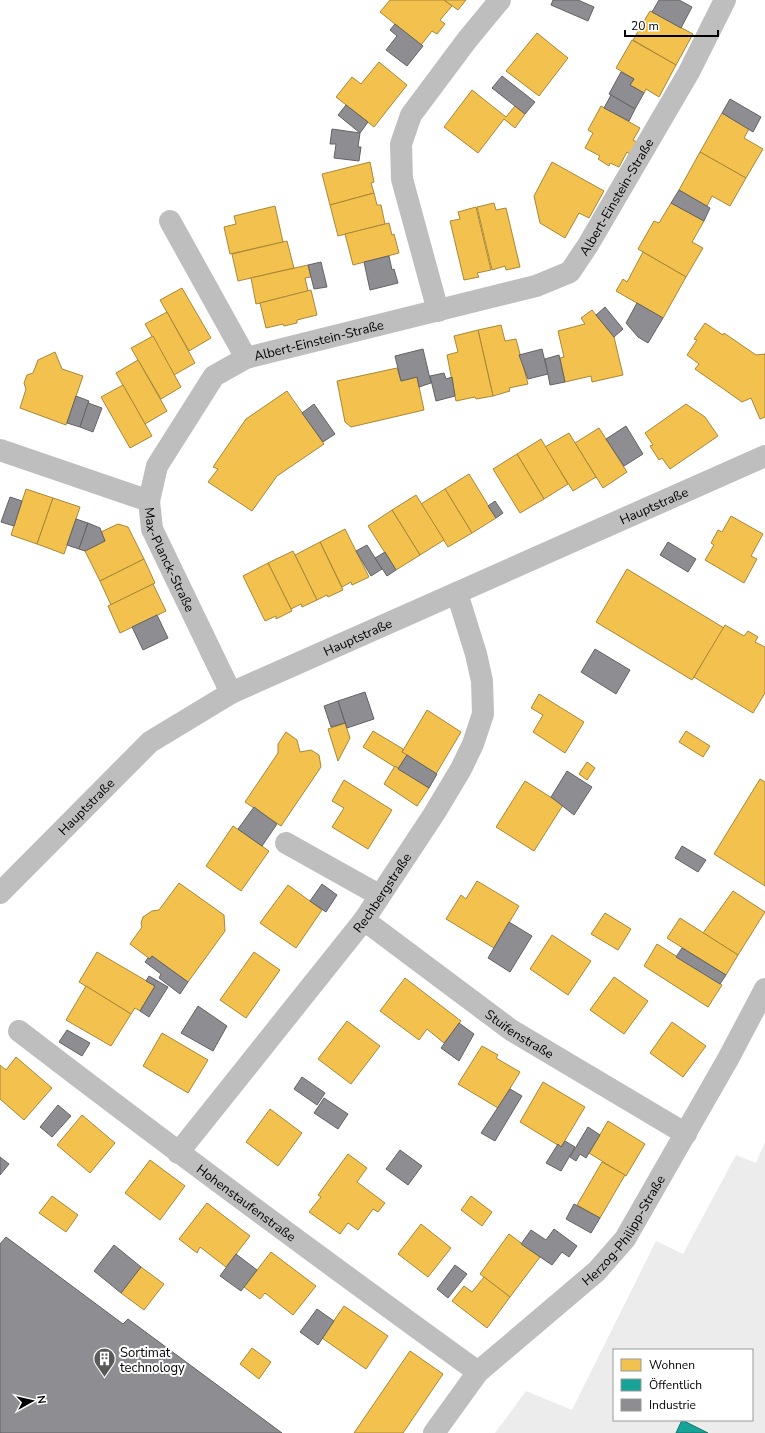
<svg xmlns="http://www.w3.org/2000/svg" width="765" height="1433" font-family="'Nunito Sans',sans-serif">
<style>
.green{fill:#ececec;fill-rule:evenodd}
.homes{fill:#f2c14e;stroke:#a98737}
.public{fill:#17a398;stroke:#10726a}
.industry{fill:#8d8d92;stroke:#636366}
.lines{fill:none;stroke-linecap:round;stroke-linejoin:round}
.minor{stroke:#bebebe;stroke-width:22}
.labels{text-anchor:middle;stroke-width:4;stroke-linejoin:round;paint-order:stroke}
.street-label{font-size:13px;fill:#000;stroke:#fff}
.poi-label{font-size:13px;fill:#000;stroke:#fff;text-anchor:start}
</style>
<rect width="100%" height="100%" fill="#fff"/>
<!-- green -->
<path class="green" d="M765,1142V1433H495L526,1391L572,1410L656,1241L683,1254L736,1155L756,1163ZM614,1350H752V1420H614Z"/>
<!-- homes -->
<g class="homes">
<polygon points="390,0 444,0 452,6 440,20 445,24 437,34 432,31 421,45 380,12"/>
<polygon points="444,0 466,0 458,10"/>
<polygon points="650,11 693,34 676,65 633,40"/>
<polygon points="537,33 568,58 539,96 506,71"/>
<polygon points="632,40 676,65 659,97 646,89 644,93 630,85 634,79 616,68"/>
<polygon points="379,62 407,85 374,127 336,97 352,77 361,84"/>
<polygon points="472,90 506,117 515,106 525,114 515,128 504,119 478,153 444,127"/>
<polygon points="601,106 640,128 633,140 637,142 631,155 627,152 619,167 610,163 609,166 598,159 600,156 585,148 593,133 588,130"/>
<polygon points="722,113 749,129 744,138 763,149 746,178 700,152"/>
<polygon points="700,152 746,178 730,206 712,196 707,206 679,190"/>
<polygon points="370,162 374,182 371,183 374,193 330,205 322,174"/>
<polygon points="552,162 604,191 589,218 579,213 565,238 540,223 534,196"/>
<polygon points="374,193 377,205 381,205 385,224 338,236 330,205"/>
<polygon points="494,203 496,210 506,208 520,267 506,270 505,266 492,270 477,207"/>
<polygon points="671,203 704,221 692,242 703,248 686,277 638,249 654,221 659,223"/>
<polygon points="275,206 283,242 230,254 224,227 236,224 234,216"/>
<polygon points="476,207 491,270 477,273 479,277 464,280 450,221 460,219 458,212"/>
<polygon points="389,223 392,235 394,234 399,253 353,265 345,234"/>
<polygon points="287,241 294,268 238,281 232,254"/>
<polygon points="643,252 686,277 663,318 616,291 623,279 627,282"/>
<polygon points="308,265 311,277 305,278 308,291 256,304 251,278"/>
<polygon points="182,288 211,338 189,351 160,300"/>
<polygon points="311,290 317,315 297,320 297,323 284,326 283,324 266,328 260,303"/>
<polygon points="592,310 614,337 623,375 592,382 591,376 565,382 560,358 564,357 558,331 585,324 581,318"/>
<polygon points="167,312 195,363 174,375 145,324"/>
<polygon points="705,323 723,335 724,333 756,355 765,354 765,417 760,419 751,398 742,402 695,369 699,364 687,355 697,340 694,339"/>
<polygon points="501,325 505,341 516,339 528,384 509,388 510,391 493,396 478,330"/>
<polygon points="478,330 493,396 476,399 475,397 456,401 447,355 458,352 454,336"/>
<polygon points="153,336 181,387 161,399 131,348"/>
<polygon points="55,352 62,369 83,376 66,425 20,408 26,389 24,383 27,375 33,373 38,360"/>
<polygon points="138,360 167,411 145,424 116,373"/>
<polygon points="397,368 401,381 417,377 424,410 351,427 345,422 337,381"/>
<polygon points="123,385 152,436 130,448 101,397"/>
<polygon points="287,391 324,444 277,476 252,511 208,482 218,469 213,467 246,419"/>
<polygon points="686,404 705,417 718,436 670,469 662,458 659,460 650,446 653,445 645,433"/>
<polygon points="599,428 627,472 603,488 575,443"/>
<polygon points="569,433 596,477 573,491 545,447"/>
<polygon points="541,439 568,484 544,499 517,454"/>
<polygon points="517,454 544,499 520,513 493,469"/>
<polygon points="469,474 496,518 472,533 445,489"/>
<polygon points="26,489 53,498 37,544 11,535"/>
<polygon points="445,489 472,533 448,547 421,504"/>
<polygon points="416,495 444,540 420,555 392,510"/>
<polygon points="53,498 80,507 64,554 37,544"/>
<polygon points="392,510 420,555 396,570 368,526"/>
<polygon points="731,516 763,534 751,556 757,559 744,583 705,560 714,545 711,543 718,530 722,532"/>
<polygon points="118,524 128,527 144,559 100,581 85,551 105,541 101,532"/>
<polygon points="345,529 369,577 352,585 351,582 342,587 320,542"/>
<polygon points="320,542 343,590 328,597 327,595 317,600 295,555"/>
<polygon points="293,551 317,600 302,607 301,604 291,609 268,563"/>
<polygon points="144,559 155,583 111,605 100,581"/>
<polygon points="268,563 292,611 276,619 276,616 265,621 243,576"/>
<polygon points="627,569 724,628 692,680 596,622"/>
<polygon points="153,584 166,611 120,633 108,606"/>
<polygon points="725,625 744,636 748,631 758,637 755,642 765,647 765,693 753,713 694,677"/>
<polygon points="539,694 584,722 565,753 533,732 543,715 531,708"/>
<polygon points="427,710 461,732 436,774 402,752"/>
<polygon points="345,723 350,738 338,761 328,729"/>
<polygon points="373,731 403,749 402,752 407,755 398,769 363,747"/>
<polygon points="686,731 710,746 703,757 679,742"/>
<polygon points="286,732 297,740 300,752 311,750 319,755 321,767 281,826 245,802 278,753 278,744"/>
<polygon points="587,762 595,768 587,780 579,774"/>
<polygon points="395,766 429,788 417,806 384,784"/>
<polygon points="760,779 765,782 765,886 714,854"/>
<polygon points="344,780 392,810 368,849 332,827 344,808 332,801"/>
<polygon points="525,781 563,805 534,851 496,827"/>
<polygon points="233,826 269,851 241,891 206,866"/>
<polygon points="477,881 519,906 494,948 446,919 461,895 466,899"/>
<polygon points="179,883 224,915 225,931 188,982 152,956 150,959 130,944 142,927 141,923 143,917 152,911 159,910"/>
<polygon points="288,885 322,910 296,948 260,923"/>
<polygon points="733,891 765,912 738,955 703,933"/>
<polygon points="605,913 631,929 618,950 591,934"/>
<polygon points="680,918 738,955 726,975 667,938"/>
<polygon points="552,935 591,961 568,995 530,969"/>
<polygon points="657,944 722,985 708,1007 644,966"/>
<polygon points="97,952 155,986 140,1011 135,1008 131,1014 79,982"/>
<polygon points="254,952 280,970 246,1018 220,1000"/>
<polygon points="614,977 648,1001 624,1034 590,1010"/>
<polygon points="405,978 461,1021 444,1043 427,1029 419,1040 380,1011"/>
<polygon points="86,986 131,1014 111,1046 66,1020"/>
<polygon points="347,1021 380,1046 351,1084 318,1059"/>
<polygon points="672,1022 706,1046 683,1077 650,1053"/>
<polygon points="162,1033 208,1060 188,1093 143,1066"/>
<polygon points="482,1046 498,1055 496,1058 520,1072 498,1108 458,1084"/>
<polygon points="16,1057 52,1088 24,1120 0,1099 0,1065 6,1070"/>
<polygon points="543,1082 585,1107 561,1147 520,1122"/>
<polygon points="270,1109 302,1133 278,1166 246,1142"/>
<polygon points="82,1115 115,1143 90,1173 57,1145"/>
<polygon points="608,1121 645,1144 626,1176 589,1153"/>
<polygon points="348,1154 367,1168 357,1182 385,1203 378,1212 373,1209 358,1230 348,1223 340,1234 309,1212 321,1197 318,1195"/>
<polygon points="150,1160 185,1186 160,1220 125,1193"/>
<polygon points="602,1162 625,1175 600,1218 577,1205"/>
<polygon points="52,1196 78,1215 66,1232 39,1213"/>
<polygon points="471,1196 492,1212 482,1226 461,1210"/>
<polygon points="207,1203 250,1236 226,1267 200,1247 197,1253 179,1239"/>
<polygon points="421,1224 451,1248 428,1277 398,1254"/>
<polygon points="509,1234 540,1257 510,1297 480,1274"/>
<polygon points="271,1252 316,1286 293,1315 265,1293 260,1299 244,1287"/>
<polygon points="141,1267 164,1284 144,1310 121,1293"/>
<polygon points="484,1277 510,1297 487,1328 452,1301 464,1286 472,1292"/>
<polygon points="344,1306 388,1336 366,1369 322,1338"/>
<polygon points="252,1348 271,1362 259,1379 240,1364"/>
<polygon points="410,1351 443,1374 403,1433 354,1433"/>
</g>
<!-- public -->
<polygon class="public" points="682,1420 708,1433 676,1433"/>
<!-- industry -->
<g class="industry">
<polygon points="553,0 578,0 594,7 588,21 551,5"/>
<polygon points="659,0 679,0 692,7 681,28 652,12"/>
<polygon points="395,24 423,46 407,66 386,50 397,36 390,30"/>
<polygon points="621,72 634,79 630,85 644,93 635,109 609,94"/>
<polygon points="502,76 535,102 525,114 492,88"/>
<polygon points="611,95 635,109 629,121 604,108"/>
<polygon points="730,99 761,117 753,132 722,113"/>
<polygon points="346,105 368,122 360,133 338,115"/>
<polygon points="332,129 360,133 358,147 361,147 359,161 334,158 336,144 330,144"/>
<polygon points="679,190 710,208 704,221 671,203"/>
<polygon points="389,256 392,270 394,269 398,283 370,290 364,262"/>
<polygon points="321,262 327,287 314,289 308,265"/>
<polygon points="637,303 663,318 648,343 638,337 626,323"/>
<polygon points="605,307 623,329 614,337 596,315"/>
<polygon points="423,349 431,383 419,387 417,377 401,381 395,356"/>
<polygon points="542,349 548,374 528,379 519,355"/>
<polygon points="559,355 565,382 550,385 545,359"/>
<polygon points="444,373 446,379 452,377 455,396 436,401 430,376"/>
<polygon points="76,396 89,401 80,427 67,423"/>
<polygon points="88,403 102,408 93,432 80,427"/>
<polygon points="314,404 335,434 323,442 302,413"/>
<polygon points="626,426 643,454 624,466 606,439"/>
<polygon points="10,497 22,501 14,526 1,522"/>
<polygon points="495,501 503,513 496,518 488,506"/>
<polygon points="76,519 88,523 79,549 67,545"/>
<polygon points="88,523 100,528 105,541 85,551 79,549"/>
<polygon points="668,542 696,559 688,572 660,555"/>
<polygon points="367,545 382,569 371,576 356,551"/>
<polygon points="385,552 396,570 387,576 375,558"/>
<polygon points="157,615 168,638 143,650 132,627"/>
<polygon points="595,649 630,670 616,694 581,672"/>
<polygon points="365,692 374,719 347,728 338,701"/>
<polygon points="338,701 345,723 331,727 324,706"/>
<polygon points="407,755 437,774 429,788 398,769"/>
<polygon points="567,771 592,787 574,815 551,797"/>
<polygon points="254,807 277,824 262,846 238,829"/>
<polygon points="682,846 706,860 698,872 675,858"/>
<polygon points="322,884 337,895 326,912 310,901"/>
<polygon points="509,922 532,936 510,972 488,958"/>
<polygon points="682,948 726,975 720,984 676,957"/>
<polygon points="152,956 188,982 180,994 159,978 161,974 145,962 148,958 150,959"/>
<polygon points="149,976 168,987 149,1017 140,1011 155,986 146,981"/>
<polygon points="198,1006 227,1026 213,1051 181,1033"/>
<polygon points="459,1023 474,1034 459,1061 441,1048"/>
<polygon points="67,1030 90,1043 82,1056 59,1042"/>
<polygon points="302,1077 325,1093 317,1105 294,1089"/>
<polygon points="510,1089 522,1096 495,1141 481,1133"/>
<polygon points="324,1098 348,1114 338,1129 314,1113"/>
<polygon points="58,1105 71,1116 52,1137 40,1127"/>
<polygon points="588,1127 600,1135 586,1158 580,1154 576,1161 570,1157"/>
<polygon points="565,1141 575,1147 561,1171 546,1163 558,1144 561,1147"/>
<polygon points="400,1150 422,1166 408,1185 386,1169"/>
<polygon points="0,1157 9,1164 0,1175"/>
<polygon points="574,1204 600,1218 591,1233 566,1219"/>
<polygon points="554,1229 577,1246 569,1257 562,1252 552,1265 521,1244 531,1230 546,1240"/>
<polygon points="6,1237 123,1324 128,1319 282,1433 0,1433 0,1244"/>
<polygon points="114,1245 141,1267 121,1293 94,1271"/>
<polygon points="236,1254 257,1270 241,1291 220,1276"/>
<polygon points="455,1265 467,1274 448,1298 437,1289"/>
<polygon points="317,1309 334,1321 318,1345 300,1332"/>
</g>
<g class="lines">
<!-- minor -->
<g class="minor">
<polyline points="170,221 246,358"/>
<polyline points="438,311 402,179 401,144 411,115 467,40 500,0"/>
<path id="s1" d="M0,450L149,501L152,529L231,693"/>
<path id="s2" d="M149,501L157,466L214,376L246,358L536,286L570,272L588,245L689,72L725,0"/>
<polyline points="286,843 379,895"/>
<path id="s3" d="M0,893L150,742L231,693L765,456"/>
<path id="s4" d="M364,920L511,1030L686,1134"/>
<path id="s5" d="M19,1031C170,1147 323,1260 478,1372"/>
<path id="s6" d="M178,1153L364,920L434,814L461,769L473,744L483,714L482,681L476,654L457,593"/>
<path id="s7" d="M434,1433L478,1372L597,1271L625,1239L728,1059L765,989"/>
</g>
</g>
<!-- icons -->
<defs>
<symbol id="building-pin" viewBox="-11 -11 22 30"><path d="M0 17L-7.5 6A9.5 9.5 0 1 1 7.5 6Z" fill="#595959" stroke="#fff"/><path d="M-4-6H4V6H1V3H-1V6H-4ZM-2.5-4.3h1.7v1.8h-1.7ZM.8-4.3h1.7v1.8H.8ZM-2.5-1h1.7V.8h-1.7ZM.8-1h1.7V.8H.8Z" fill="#fff"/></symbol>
</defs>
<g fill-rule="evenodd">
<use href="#building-pin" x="92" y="1346" width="25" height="34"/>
</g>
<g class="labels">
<!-- street labels -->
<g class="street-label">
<text dy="5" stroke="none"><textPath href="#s2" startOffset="603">Albert-Einstein-Straße</textPath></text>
<text dy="5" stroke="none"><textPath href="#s2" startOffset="254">Albert-Einstein-Straße</textPath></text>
<text dy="5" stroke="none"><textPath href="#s3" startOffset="770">Hauptstraße</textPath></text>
<text dy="5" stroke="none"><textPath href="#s1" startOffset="220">Max-Planck-Straße</textPath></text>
<text dy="5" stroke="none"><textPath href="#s3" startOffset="446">Hauptstraße</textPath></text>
<text dy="5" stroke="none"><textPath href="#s3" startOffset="122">Hauptstraße</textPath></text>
<text dy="5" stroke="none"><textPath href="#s6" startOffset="331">Rechbergstraße</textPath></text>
<text dy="5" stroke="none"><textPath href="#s4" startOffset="193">Stuifenstraße</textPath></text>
<text dy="5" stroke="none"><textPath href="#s5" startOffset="285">Hohenstaufenstraße</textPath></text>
<text dy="5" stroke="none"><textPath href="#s7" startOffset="280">Herzog-Philipp-Straße</textPath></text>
</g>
<!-- poi labels -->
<g class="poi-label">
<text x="120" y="1357">Sortimat<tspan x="120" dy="15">technology</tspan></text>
</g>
</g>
<!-- legend -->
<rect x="613" y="1349" width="140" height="72" fill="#ffffff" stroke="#999999"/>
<rect x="621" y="1359" width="20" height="12" fill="#f2c14e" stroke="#999999"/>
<text x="649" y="1369" font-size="12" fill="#000000">Wohnen</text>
<rect x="621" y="1379" width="20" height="12" fill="#17a398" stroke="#999999"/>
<text x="649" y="1389" font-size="12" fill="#000000">Öffentlich</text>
<rect x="621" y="1399" width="20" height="12" fill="#8d8d92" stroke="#999999"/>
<text x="649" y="1409" font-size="12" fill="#000000">Industrie</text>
<!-- north arrow -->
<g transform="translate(32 1401) rotate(82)" stroke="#ffffff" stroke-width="3" paint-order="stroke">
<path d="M0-3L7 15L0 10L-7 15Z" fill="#000000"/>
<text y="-6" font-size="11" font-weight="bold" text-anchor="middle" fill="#000000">N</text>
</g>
<!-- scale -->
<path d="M625 30v6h93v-6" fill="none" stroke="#000000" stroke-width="2"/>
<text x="631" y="30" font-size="12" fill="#000000" stroke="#ffffff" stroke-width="3" paint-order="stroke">20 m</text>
</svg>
